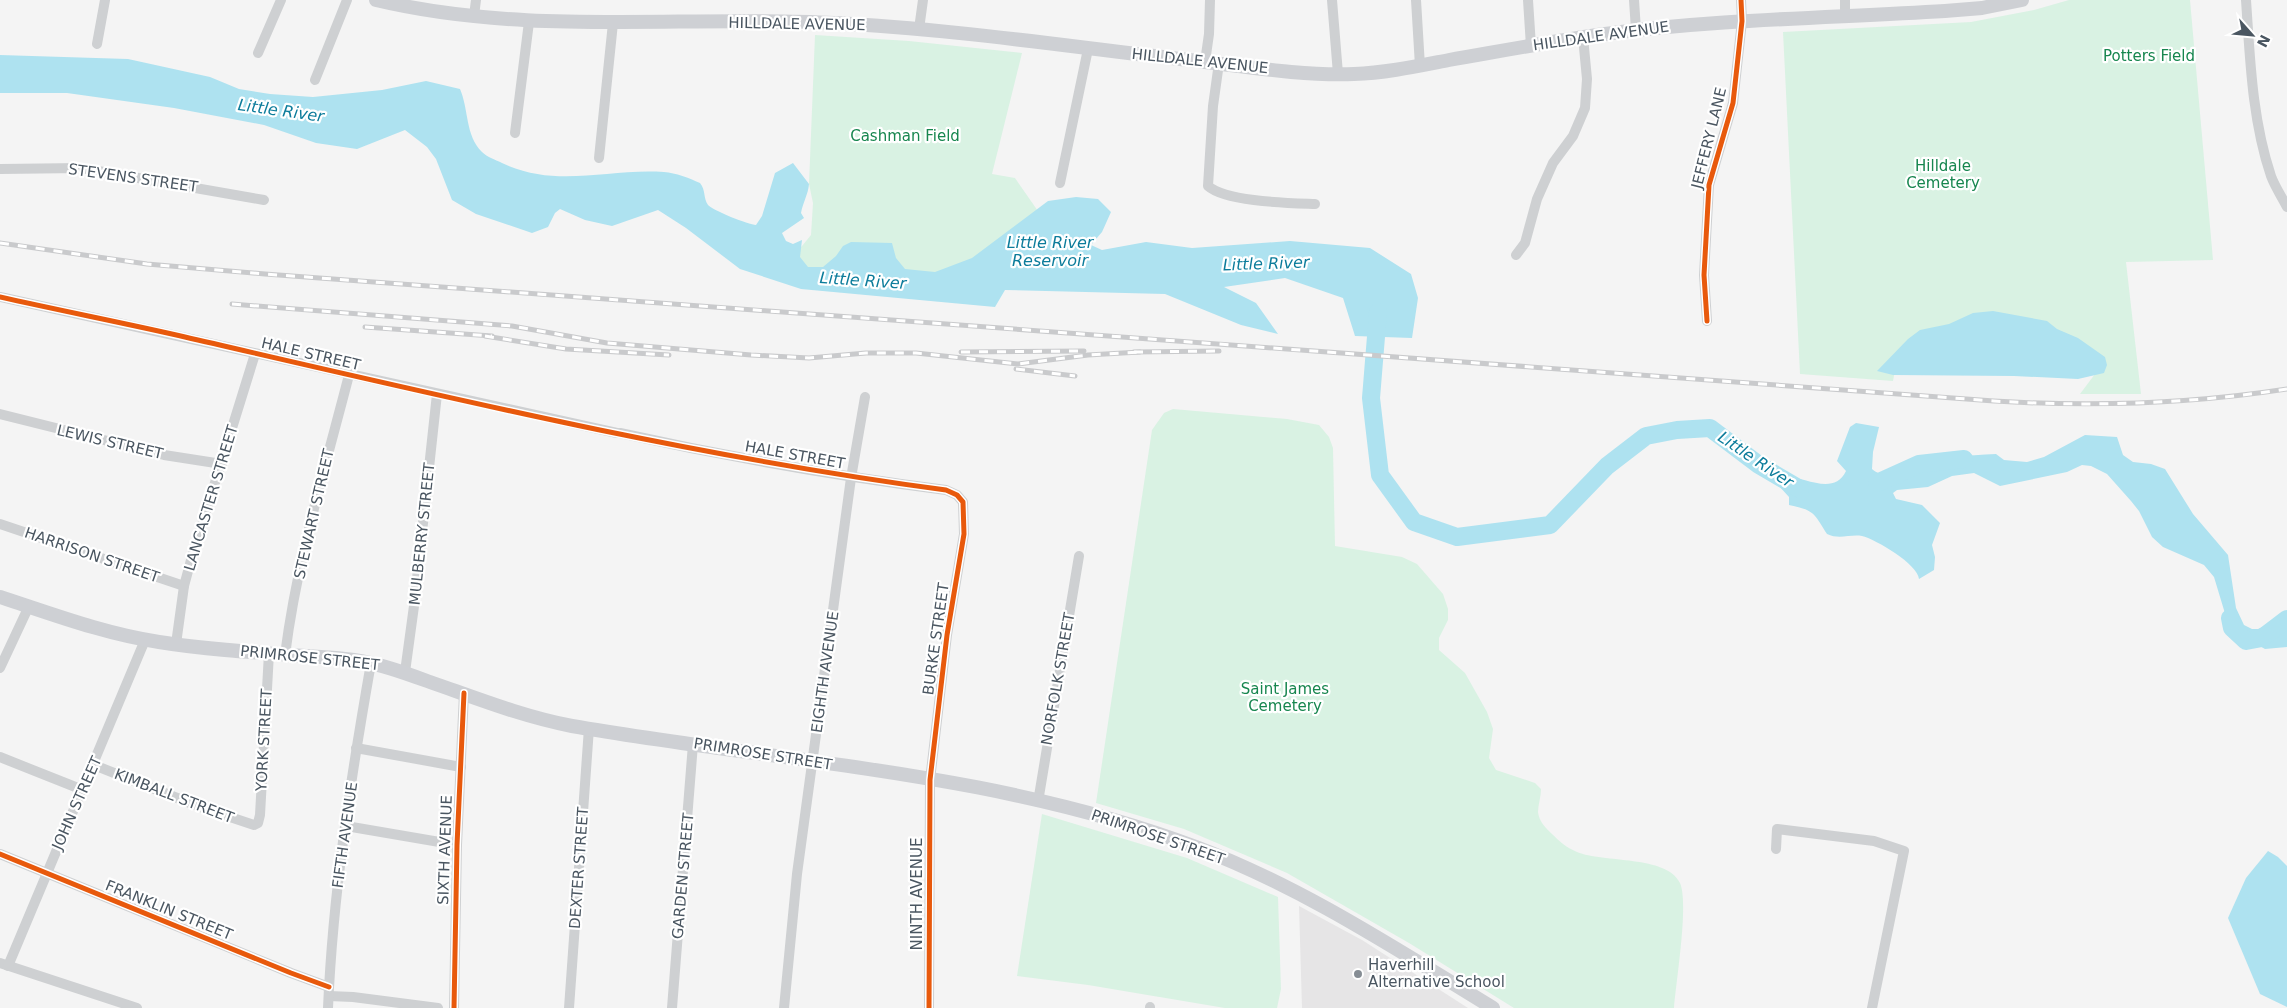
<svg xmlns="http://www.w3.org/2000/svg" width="2287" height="1008" font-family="'DejaVu Sans',sans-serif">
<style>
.education{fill:#e6e5e6}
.green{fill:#d9f2e3}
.water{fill:#aee2f0}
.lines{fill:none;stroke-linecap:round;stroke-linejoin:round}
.river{stroke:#aee2f0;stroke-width:18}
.street{stroke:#ced0d2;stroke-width:10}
.secondary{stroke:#ced0d4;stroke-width:14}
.rail-casing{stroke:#c9cacc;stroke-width:5}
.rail{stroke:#fff;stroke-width:3;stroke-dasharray:9;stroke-linecap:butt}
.cycleway-casing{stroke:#fff;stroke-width:8}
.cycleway{stroke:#e8590c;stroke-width:5}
.poi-dot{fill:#868d94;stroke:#fff;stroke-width:2}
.labels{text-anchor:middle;stroke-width:4.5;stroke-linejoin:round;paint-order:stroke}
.street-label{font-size:15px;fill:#4a5661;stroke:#fff}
.park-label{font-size:15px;fill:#17864f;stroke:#fff}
.poi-label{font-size:15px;fill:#4a5661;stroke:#fff;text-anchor:start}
.water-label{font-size:16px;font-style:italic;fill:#0c7c9b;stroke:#fff}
</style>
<rect width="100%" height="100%" fill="#f4f4f4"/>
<!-- education -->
<polygon class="education" points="1299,906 1362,940 1468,1008 1302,1008"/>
<!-- green -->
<g class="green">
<polygon points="2069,0 2190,0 2213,260 2126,262 2141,394 2080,394 2101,366 1896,365 1893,381 1800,374 1783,32 1971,22 2034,10"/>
<polygon points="815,35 909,41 1022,53 992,174 1015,178 1040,214 1016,240 940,275 826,272 801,268 793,257 811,235 813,203 809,184"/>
<path d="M1173,409L1287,419L1319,425L1329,437L1333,448L1335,546L1402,557L1417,564L1443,594L1448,609V620L1439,638V650L1465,673L1487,712L1493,729L1489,758L1496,770L1535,783L1541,789C1541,797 1538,805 1538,812C1539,822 1546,828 1552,834C1559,841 1567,848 1577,852C1603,863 1667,855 1680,883C1689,903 1676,982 1674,1008H1514L1409,943L1287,873L1184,829L1096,803L1152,430L1164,413Z"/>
<polygon points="1042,814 1187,858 1278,897 1281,989 1277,1008 1225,1008 1088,985 1017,976"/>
</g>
<!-- water -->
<g class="water">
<path d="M0,55L128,59L210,77L239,89L270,94L313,97L382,90L426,81L460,89C469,110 465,135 482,152C487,157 496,160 502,163C557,189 608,168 664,172C676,173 689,178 700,183C706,190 703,198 708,205C712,210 749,225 756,225L762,216L775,173L793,163L809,184C808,195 803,202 801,213L804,218L782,233L786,241L793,244L802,240L800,257L808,267H823L836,256L843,246L851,242L892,243L896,258L905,269L935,272L972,258L1048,201L1076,197L1098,199L1111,212L1102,232L1091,245L1102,250L1146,242L1192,248L1290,241L1370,248L1411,274L1418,298L1412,338L1355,336L1343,298L1285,278L1224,287L1256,303L1278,334L1241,325L1165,294L1005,290L995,307L801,289L740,269L686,228L658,210L612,226L585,220L560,209L555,213L548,227L532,233L476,214L452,200L436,159L427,147L405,130L357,149L316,143L264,125L174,108L67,93H0Z"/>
<polygon points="1993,311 2047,321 2057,329 2078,338 2105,357 2107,365 2104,373 2078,379 2014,376 1893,375 1877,371 1908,339 1920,330 1949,324 1973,313"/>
<path d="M1856,423L1879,427L1873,452L1872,469C1891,486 1931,461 1953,457C1967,455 1982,455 1996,454L2004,460L2027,462L2044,457L2085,435L2117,437L2123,455L2133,462L2151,464L2165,469L2193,514L2228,555L2236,608L2244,625L2252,629H2258L2276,621L2287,614V647L2265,649L2230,630L2214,577L2204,565L2163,547L2152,537L2139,511L2131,501L2107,474L2091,466L2082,465L2067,472L2000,486L1974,473L1952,476L1928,487L1897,490L1893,493L1896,499L1922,505L1940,523L1932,545L1935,557L1934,570L1919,579C1918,564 1875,539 1862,536C1850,534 1839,540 1827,534C1814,513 1814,510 1789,505V497L1779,486L1781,477C1802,474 1833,498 1846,471L1837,461L1850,427Z"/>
<polygon points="2268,851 2278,857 2287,866 2287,1007 2260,994 2228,918 2246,878"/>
</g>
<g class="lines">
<!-- river -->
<g class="river">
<polyline points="1378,312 1371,398 1380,475 1414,522 1457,537 1550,525 1607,466 1646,436 1677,430 1710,428 1759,465 1800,489"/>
<polyline points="1877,483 1919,464 1964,459"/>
<polyline points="2230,618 2232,628 2246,641 2262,638 2287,619"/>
</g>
<!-- street -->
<g class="street">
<polyline points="1332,0 1338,74"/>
<polyline points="1416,0 1420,66"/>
<polyline points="1528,0 1531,46"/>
<polyline points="1634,0 1636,30"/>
<polyline points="1845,0 1845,16"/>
<path d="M2246,0C2250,58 2252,120 2271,176C2275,187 2282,197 2287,207"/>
<polyline points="474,16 476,0"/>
<polyline points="919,29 923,0"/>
<polyline points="97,44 105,0"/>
<polyline points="258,53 281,0"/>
<polyline points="1205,62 1209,34 1210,0"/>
<path d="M1219,63L1213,106L1208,186C1226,202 1290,203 1315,204"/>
<polyline points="315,80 347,0"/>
<polyline points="515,133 529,22"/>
<polyline points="599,158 613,23"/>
<polyline points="0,169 81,168 264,200"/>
<polyline points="1060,183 1088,49"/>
<polyline points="1516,255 1525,243 1537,199 1553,163 1573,136 1585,108 1587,79 1583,37"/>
<polyline points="0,297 617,433"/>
<polyline points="1707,321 1704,275 1709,185 1733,103 1742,21 1741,0"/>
<polyline points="0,414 164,455 222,464"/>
<path d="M620,433C728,457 837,476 946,490L957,495L963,502L964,534L947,635L930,780L929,1008"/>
<polyline points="0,524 184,586"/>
<polyline points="176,644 184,586 191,560 255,354"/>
<path d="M285,655C297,560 325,468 349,375"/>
<polyline points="0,668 29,606"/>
<polyline points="405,672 414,606 437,394"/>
<polyline points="356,748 461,767"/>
<polyline points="0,757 83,790"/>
<polyline points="94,765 200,807 254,825 258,823 260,815 269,653"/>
<polyline points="1038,802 1079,556"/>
<polyline points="346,826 457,845"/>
<polyline points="1776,849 1777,829 1874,841 1904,851 1872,1008"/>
<polyline points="0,854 291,973 329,987"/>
<polyline points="0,963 137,1008"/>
<polyline points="8,966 145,640"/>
<polyline points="329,996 353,997 438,1008"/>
<polyline points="1150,1007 1150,1008"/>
<path d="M328,1008C333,892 351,777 371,663"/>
<polyline points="454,1008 457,845 464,693"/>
<polyline points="569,1008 589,728"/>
<polyline points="672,1008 693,744"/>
<polyline points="784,1008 797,874 851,478 865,397"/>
</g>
<!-- secondary -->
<g class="secondary">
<path d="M376,0C527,36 681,15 834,23C953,29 1071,47 1189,60C1243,66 1300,76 1354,74C1386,73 1418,66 1449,60C1501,51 1553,41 1605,34C1718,19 1831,18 1945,11L1982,8L2022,0"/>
<path d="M0,597C52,614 105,634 159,642C202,649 247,652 292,655C312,657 334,657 354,660C381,664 405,673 430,682C476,698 524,717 572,726C780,762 997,772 1196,847C1302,887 1396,949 1493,1008"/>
</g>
<defs>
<g id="rail">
<path d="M0,243L147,264L265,274L1994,401C2092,407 2189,404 2287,389"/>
<polyline points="232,304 512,326 607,343 751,355 809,358 866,353 916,353 1018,364 1088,355 1140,352"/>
<polyline points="365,327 492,336"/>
<polyline points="485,336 566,349 669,355"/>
<polyline points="961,352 1084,351"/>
<polyline points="1134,352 1219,351"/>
<polyline points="1016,369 1075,376"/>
</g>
</defs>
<!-- rail casing -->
<use href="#rail" class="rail-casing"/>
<!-- rail -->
<use href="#rail" class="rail"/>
<defs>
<g id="cycleway">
<path d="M0,297C62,311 124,323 185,337C437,395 690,456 946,490L957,495L963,502L964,534L947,635L930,780L929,1008"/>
<polyline points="1707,321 1704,275 1709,185 1733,103 1742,21 1741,0"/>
<polyline points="0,854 291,973 329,987"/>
<polyline points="454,1008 457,845 464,693"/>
</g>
</defs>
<!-- cycleway casing -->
<use href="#cycleway" class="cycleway-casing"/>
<!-- cycleway -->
<use href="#cycleway" class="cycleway"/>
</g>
<!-- markers -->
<circle class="poi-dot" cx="1358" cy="974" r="5"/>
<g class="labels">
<!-- street labels -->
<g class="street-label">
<text transform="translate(797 24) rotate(1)" y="5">HILLDALE AVENUE</text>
<text transform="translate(1601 36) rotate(-8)" y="5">HILLDALE AVENUE</text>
<text transform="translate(1200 61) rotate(6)" y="5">HILLDALE AVENUE</text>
<text transform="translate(1709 138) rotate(-76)" y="5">JEFFERY LANE</text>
<text transform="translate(133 178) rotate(8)" y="5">STEVENS STREET</text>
<text transform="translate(311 354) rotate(13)" y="5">HALE STREET</text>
<text transform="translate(110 442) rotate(13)" y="5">LEWIS STREET</text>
<text transform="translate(795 455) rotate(10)" y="5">HALE STREET</text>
<text transform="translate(211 498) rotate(-73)" y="5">LANCASTER STREET</text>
<text transform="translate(314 514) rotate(-77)" y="5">STEWART STREET</text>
<text transform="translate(422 534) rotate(-84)" y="5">MULBERRY STREET</text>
<text transform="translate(92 555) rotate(19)" y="5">HARRISON STREET</text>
<text transform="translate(936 639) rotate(-82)" y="5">BURKE STREET</text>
<text transform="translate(310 658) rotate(6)" y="5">PRIMROSE STREET</text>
<text transform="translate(825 672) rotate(-82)" y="5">EIGHTH AVENUE</text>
<text transform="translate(1058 679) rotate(-80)" y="5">NORFOLK STREET</text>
<text transform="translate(264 740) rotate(-87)" y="5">YORK STREET</text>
<text transform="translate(763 754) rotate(9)" y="5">PRIMROSE STREET</text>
<text transform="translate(174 796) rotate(21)" y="5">KIMBALL STREET</text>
<text transform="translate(77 803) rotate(-66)" y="5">JOHN STREET</text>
<text transform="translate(345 835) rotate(-82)" y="5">FIFTH AVENUE</text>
<text transform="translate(1158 837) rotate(19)" y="5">PRIMROSE STREET</text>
<text transform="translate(445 850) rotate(-88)" y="5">SIXTH AVENUE</text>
<text transform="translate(579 868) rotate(-86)" y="5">DEXTER STREET</text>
<text transform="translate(683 876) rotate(-85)" y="5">GARDEN STREET</text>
<text transform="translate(917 894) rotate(-90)" y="5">NINTH AVENUE</text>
<text transform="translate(169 910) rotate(22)" y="5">FRANKLIN STREET</text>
</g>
<!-- park labels -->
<g class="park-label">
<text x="2149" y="61">Potters Field</text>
<text x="905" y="141">Cashman Field</text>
<text x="1943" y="171">Hilldale<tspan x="1943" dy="17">Cemetery</tspan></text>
<text x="1285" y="694">Saint James<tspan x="1285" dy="17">Cemetery</tspan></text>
</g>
<!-- poi labels -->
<g class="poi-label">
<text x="1368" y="970">Haverhill<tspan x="1368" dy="17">Alternative School</tspan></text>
</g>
<!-- water labels -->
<g class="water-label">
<text transform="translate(281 110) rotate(8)" y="6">Little River</text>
<text x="1050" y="248">Little River<tspan x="1050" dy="18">Reservoir</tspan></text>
<text transform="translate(1266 263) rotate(-2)" y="6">Little River</text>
<text transform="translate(863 280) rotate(4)" y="6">Little River</text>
<text transform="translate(1756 459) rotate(34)" y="6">Little River</text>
</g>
</g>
<!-- north arrow -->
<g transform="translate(2252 35) rotate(117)" stroke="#ffffff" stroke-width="4" paint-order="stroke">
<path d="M0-4L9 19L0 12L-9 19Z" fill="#4a5661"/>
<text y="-8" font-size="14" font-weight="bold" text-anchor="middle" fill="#4a5661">N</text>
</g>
</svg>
